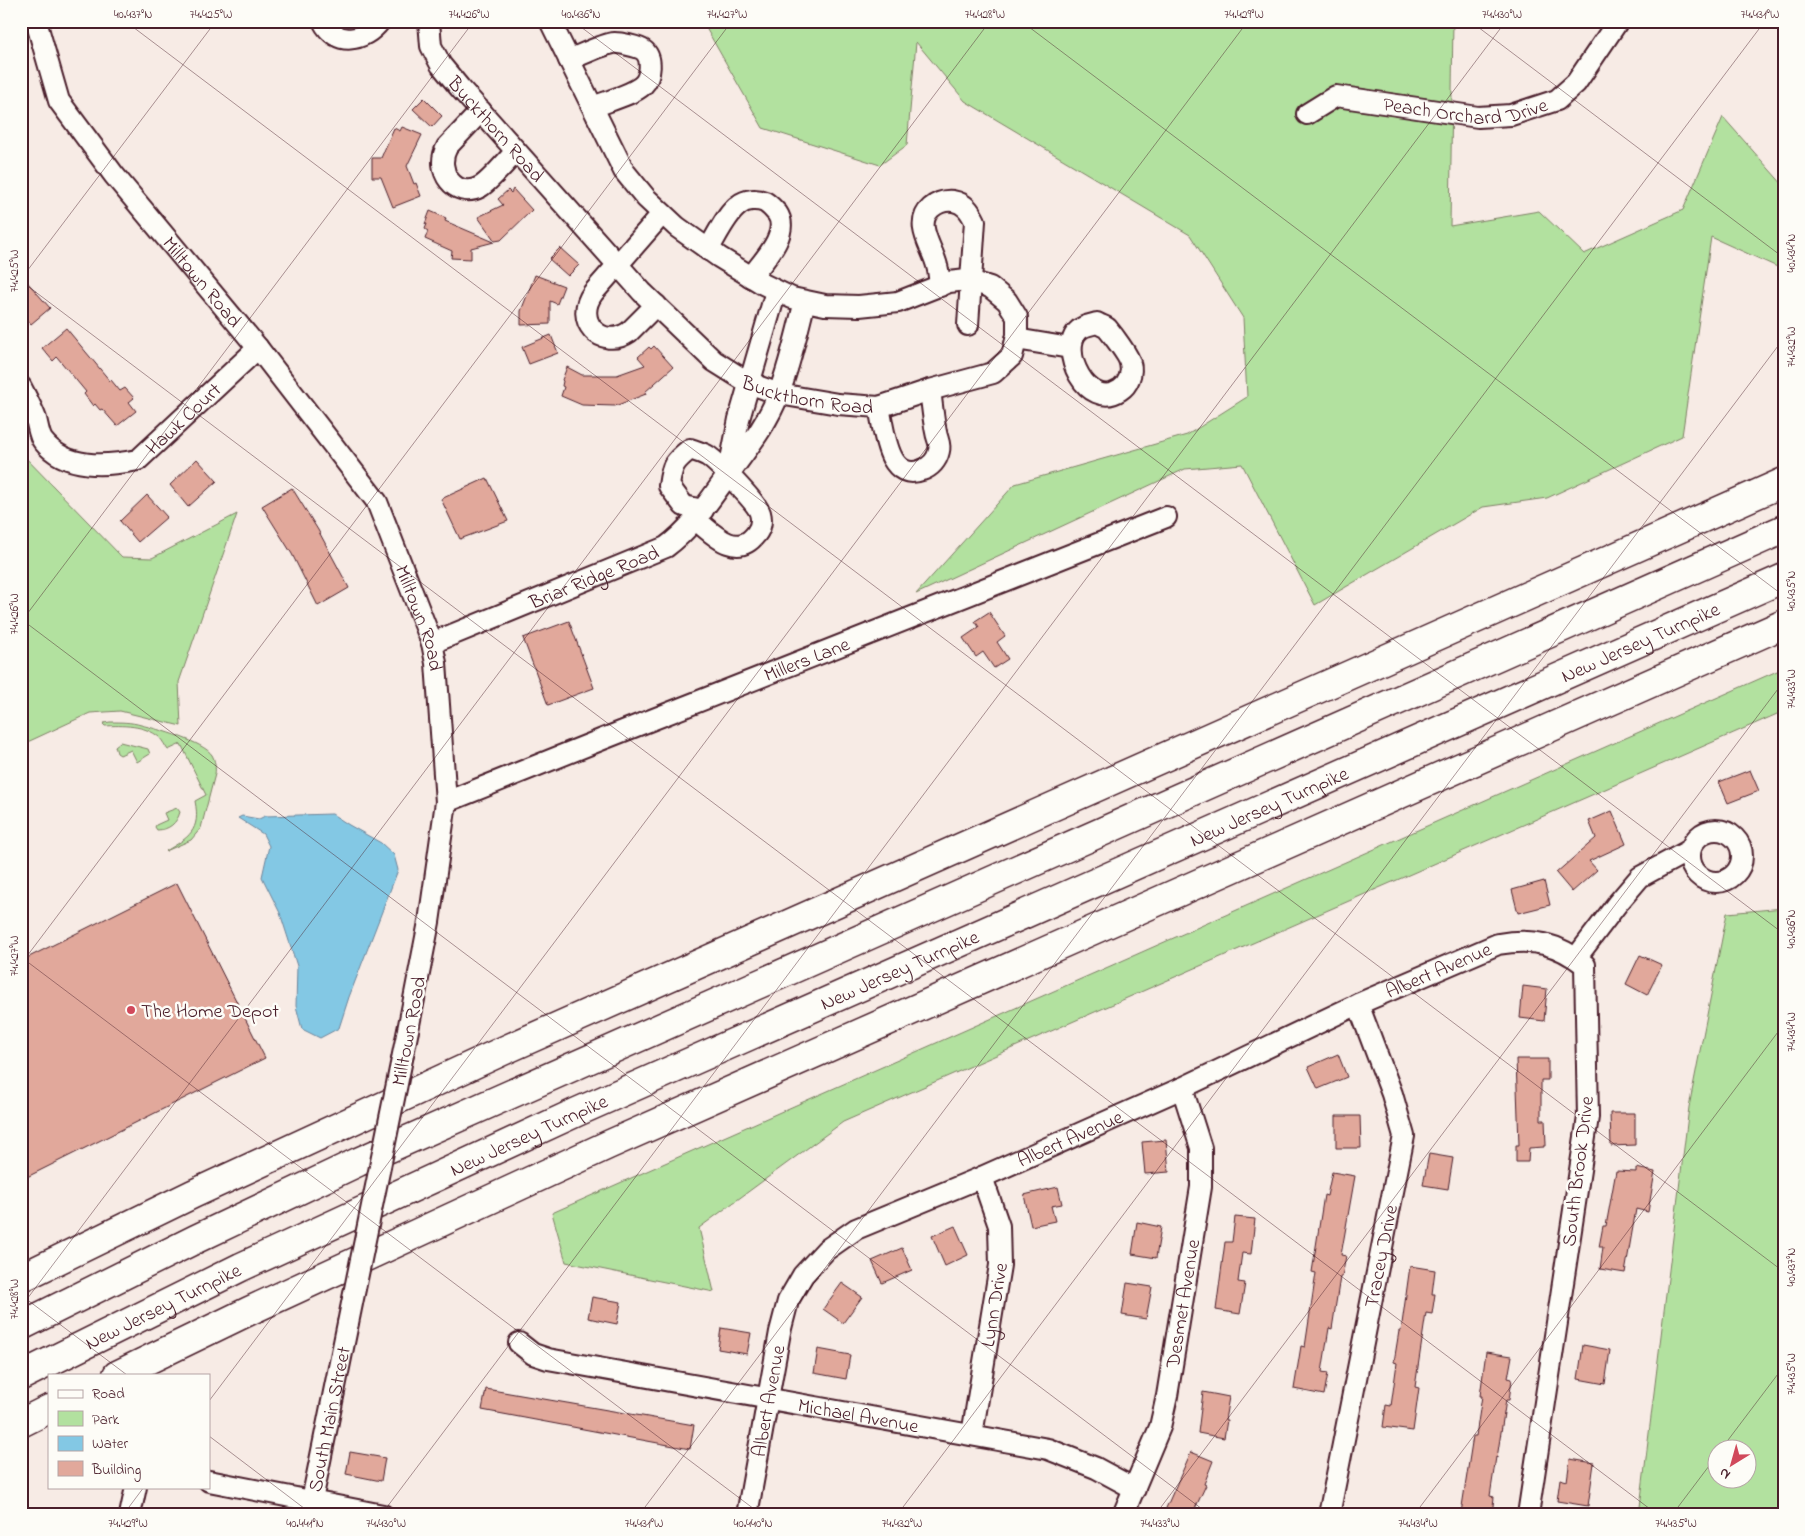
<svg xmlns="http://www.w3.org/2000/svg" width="1805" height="1536" font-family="'Indie Flower',sans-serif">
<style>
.green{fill:#b2e19f;stroke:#7e8065;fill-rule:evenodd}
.water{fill:#83c8e4;stroke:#6c849a}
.building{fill:#e1a89b;stroke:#4a1f2b}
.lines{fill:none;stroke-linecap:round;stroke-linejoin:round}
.minor-casing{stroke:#4a1f2b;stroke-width:24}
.highway-casing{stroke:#4a1f2b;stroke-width:31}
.minor{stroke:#fdfcf7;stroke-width:20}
.highway{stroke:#fdfcf7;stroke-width:28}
.minor-bridge-casing{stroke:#4a1f2b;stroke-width:24;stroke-linecap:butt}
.minor-bridge{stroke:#fdfcf7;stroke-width:20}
.ticks{fill:none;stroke:#4a1f2b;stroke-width:1;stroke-opacity:0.45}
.poi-dot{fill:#d1495b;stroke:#fdfcf7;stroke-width:2}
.labels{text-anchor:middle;stroke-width:5;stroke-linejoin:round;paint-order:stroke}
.street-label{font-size:20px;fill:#4a1f2b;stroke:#fdfcf7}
.poi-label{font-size:20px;fill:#4a1f2b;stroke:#fdfcf7;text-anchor:start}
.neatline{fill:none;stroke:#4a1f2b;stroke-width:2}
.ticks-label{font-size:12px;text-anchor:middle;fill:#4a1f2b}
</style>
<rect width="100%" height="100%" fill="#f7ebe5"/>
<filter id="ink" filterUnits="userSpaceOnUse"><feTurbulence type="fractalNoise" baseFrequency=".02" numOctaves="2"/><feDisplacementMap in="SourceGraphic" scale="10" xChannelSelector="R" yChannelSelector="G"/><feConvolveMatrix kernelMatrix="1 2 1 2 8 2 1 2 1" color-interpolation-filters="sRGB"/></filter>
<g filter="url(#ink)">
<!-- green -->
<g class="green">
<polygon points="702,21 1453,21 1450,226 1539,211 1584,254 1683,210 1723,117 1784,186 1784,270 1711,237 1682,436 1547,498 1483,507 1315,605 1242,464 1185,469 916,594 1015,484 1187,435 1247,397 1243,318 1190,235 965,101 916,42 907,145 880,165 763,128"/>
<polygon points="21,453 122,557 152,558 237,514 179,682 181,726 120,711 90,713 21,745"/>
<polygon points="1784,668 1784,711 843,1122 699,1228 714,1292 566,1262 552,1213"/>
<path d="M110,722C121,722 131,722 141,725C157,729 204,742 212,755C215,760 216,768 215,774L201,828L191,840L166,851C189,837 201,831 195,801L206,795L181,744L168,750C165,746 163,741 159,737C145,725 122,725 105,726L103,724L104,723Z"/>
<polygon points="120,742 148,749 150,754 137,762 131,750 120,755 117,753 115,746"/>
<path d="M177,808L180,812C177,823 169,830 157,830L155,827L156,825L167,820L164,813Z"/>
<path d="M1784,908V1515H1639L1689,1107L1727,913ZM1718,1448H1748V1478H1718Z"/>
</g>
<!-- water -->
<polygon class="water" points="332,814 349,825 381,843 394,855 398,870 349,997 339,1028 320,1038 302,1029 296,1006 297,966 280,913 262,877 269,846 263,834 238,818 242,816 259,819 265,816"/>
<!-- building -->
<g class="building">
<polygon points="424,98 442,116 432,127 413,109"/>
<polygon points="402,127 422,135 407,166 414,184 416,183 421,196 393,207 381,177 372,177 372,158 381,158 394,128 400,131"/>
<polygon points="513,189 532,210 501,240 495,241 478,217 503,205 498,199 508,190 511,193"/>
<polygon points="430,211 446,218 445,221 494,242 471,248 471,259 451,258 452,251 425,239 428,231 425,229 427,224 425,224"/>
<polygon points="560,248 579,265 568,276 549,259"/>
<polygon points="21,275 50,308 31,324 21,311"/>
<polygon points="535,275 564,286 557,304 550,301 550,324 521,325 521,311"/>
<polygon points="66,328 110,381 111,380 120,391 125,388 134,398 129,402 136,411 117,426 102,409 100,410 95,404 93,406 84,394 86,392 57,357 53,361 42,348"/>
<polygon points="551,335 558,353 529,364 522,347"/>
<polygon points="654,346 673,367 645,392 646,394 615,406 582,405 561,396 564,387 562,386 563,381 562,380 567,367 582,375 617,375 645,365 638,357 649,347 651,349"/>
<polygon points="197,459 217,481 188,507 170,485"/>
<polygon points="487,478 508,521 460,539 441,499"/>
<polygon points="292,488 318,530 349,588 318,606 292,554 262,506"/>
<polygon points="147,495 167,517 138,542 120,521"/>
<polygon points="989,612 1005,636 997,642 1008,659 994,668 983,652 976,657 963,638 979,627 975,621"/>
<polygon points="569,621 594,688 548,705 523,638"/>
<polygon points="1750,770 1759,791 1728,803 1719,782"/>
<polygon points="1612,811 1626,844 1589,861 1597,870 1572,892 1556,873 1596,838 1589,821"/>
<polygon points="1544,881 1550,905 1518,913 1512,890"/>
<polygon points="177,883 265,1058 21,1180 21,961"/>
<polygon points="1640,955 1662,965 1647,995 1626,984"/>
<polygon points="1523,986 1547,989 1544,1021 1520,1018"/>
<polygon points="1338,1054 1347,1077 1318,1089 1308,1067"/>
<polygon points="1516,1059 1548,1059 1548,1080 1541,1080 1541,1120 1545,1120 1546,1145 1544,1145 1544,1147 1529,1148 1528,1162 1516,1162 1516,1145 1519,1145"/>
<polygon points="1610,1113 1635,1113 1635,1145 1611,1146"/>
<polygon points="1336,1116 1360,1116 1361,1148 1336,1148"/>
<polygon points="1166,1140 1169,1172 1145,1174 1142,1142"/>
<polygon points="1429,1154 1453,1158 1448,1189 1423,1185"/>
<polygon points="1636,1168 1655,1172 1648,1212 1636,1209 1625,1273 1600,1269 1603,1247 1599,1247 1603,1226 1606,1226 1616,1171 1636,1172"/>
<polygon points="1332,1172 1355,1176 1341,1255 1346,1256 1342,1277 1340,1277 1332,1329 1329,1328 1322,1372 1328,1373 1324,1395 1294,1389 1301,1346 1305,1347 1316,1273 1312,1272 1324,1195 1327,1196"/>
<polygon points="1058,1187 1062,1204 1051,1206 1055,1221 1031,1226 1024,1195"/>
<polygon points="1235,1217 1255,1219 1251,1254 1242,1253 1238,1282 1245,1283 1240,1314 1216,1310 1225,1242 1232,1242"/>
<polygon points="1137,1222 1161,1227 1156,1258 1132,1254"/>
<polygon points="955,1226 968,1255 945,1266 932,1236"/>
<polygon points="902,1248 912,1270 882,1283 872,1261"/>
<polygon points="1410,1266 1435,1270 1432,1294 1435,1294 1432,1314 1426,1313 1415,1387 1419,1388 1413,1431 1383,1427 1386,1405 1391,1406 1397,1363 1394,1362 1399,1331 1401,1331"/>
<polygon points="842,1283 862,1297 843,1323 823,1309"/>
<polygon points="1127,1283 1152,1287 1146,1319 1122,1315"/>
<polygon points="592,1297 621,1302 617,1324 588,1318"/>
<polygon points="721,1328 751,1333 747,1354 718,1349"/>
<polygon points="1583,1345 1610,1350 1605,1384 1578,1379"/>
<polygon points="818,1349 850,1355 846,1379 814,1373"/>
<polygon points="1486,1352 1512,1356 1508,1378 1512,1379 1509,1400 1506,1400 1497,1458 1496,1457 1490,1496 1494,1497 1492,1515 1470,1515 1461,1513 1473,1436 1476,1436 1482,1396 1480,1396"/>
<polygon points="486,1389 694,1425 690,1449 482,1410"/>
<polygon points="1203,1392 1229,1397 1225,1420 1227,1420 1224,1438 1198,1433"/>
<polygon points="350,1452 385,1458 381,1481 346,1474"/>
<polygon points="1191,1452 1213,1461 1204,1484 1206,1485 1192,1515 1163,1515"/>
<polygon points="1570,1459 1594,1463 1588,1506 1557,1501 1560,1479 1567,1481"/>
</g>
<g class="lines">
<defs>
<g id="minor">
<path id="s1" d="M36,21L59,101L114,175L258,348L377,502L432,643L436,663L446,802L429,922L408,1030"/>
<path d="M323,21C336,47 364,42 380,21"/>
<path id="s2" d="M429,21L431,46L441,65L460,88L642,292L714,361L749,383L779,394L838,404L879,407L930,390L993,373L1012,356L1017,336V317L1007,301L990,287L967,280L949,282L898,302L859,306L825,305L792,298L763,284L719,257L677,227L646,198L624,171L550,21"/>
<path d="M569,60C583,54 599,46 613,43C618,42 639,47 643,50C653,57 651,77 643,85C632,95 607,101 593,107"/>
<path d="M481,111L447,147C434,170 455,200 480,187C488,183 509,159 516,151"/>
<path id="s3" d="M1307,114L1336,96L1478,117L1511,115L1557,100L1576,83L1618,21"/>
<path d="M708,250C716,237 727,213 739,205C746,199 757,199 765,202C770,205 773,209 777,213C791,233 763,261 751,277"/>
<path d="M940,286C939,279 939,272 937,266C933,248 913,224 931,208C938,202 945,200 953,201C965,203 970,211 975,221L968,325"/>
<path d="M656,305L629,332C601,351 573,320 593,293L662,214"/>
<path d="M1097,323C1100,325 1104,326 1107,328C1112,334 1129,356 1130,363C1133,373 1128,385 1120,390C1088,412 1057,349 1079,330C1084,325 1091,325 1097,323Z"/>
<polyline points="1016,339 1070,348"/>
<path id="s4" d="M21,387C26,397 32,408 36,419C38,426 39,436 43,441C66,470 107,466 138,460L258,348"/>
<path d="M879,407C884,428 887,483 922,470C931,467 937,460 939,451C941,444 937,439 936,432C933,418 932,404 930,390"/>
<polyline points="729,470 739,419 776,291"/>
<path d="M695,519C712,533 736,560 756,534C761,528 762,520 760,513C757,503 718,463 708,456C703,453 696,451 690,449C674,462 672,464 669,486L684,506L703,510"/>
<path id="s5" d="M432,643L666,547C692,528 709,501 728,475C747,449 768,423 779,393C790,364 797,332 805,301"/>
<path id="s6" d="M446,802L603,739L1166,517"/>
<circle cx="1716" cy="856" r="26"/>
<polyline points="1576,958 1617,904 1640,877 1690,850"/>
<path id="s7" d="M519,1343L533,1354L548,1359L1048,1449L1096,1468L1135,1489"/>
<path id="s8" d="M972,1435L1000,1265L999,1226L982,1177"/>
<polyline points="209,1481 383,1515"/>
<polyline points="130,1515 136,1487"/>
<path id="s9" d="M309,1515L348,1323"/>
<path id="s10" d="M747,1515L780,1332L788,1301L803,1275L826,1250L856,1229L982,1177L1182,1088L1358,1004L1498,944C1533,938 1557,943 1585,965L1588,1117L1528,1515"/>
<path id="s11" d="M1123,1515L1160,1427L1167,1396L1201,1187V1148L1182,1088"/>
<path id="s12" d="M1329,1515L1404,1136L1392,1094L1358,1004"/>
</g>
<g id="highway">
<polyline points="21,1278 193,1194 507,1049 1784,482"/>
<polyline points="21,1326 196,1239 358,1162 1784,529"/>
<polyline points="117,1375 249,1311 608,1145 1784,624"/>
<path id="s13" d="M21,1376L241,1267L577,1112L1784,578"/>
<polyline points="21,1423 49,1409"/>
</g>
</defs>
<!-- minor casing -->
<use href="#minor" class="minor-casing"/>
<!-- highway casing -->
<use href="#highway" class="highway-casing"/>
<!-- minor -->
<use href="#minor" class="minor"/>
<!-- highway -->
<use href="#highway" class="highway"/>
<defs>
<polyline id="minor-bridge" points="348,1323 408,1030"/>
</defs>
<!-- minor-bridge casing -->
<use href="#minor-bridge" class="minor-bridge-casing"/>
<!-- minor-bridge -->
<use href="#minor-bridge" class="minor-bridge"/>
</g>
</g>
<!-- ticks -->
<path class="ticks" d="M125,21L1784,1272M573,21L1784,934M1021,21L1784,596M1470,21L1784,258M21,279L216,21M21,281L1658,1515M21,619L1210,1515M21,622L474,21M21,957L762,1515M21,964L732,21M21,1295L127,1375M21,1307L990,21M209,1401L1248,21M209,1436L313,1515M1722,1448L1784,1366M123,1515L144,1487M381,1515L1506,21M639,1515L1765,21M897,1515L1784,338M1155,1515L1784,681M1414,1515L1784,1024M1672,1515L1718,1454"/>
<!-- markers -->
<circle class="poi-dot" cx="131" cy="1010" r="5"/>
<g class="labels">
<!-- street labels -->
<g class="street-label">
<text dy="7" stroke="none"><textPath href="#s3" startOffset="165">Peach Orchard Drive</textPath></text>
<text dy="7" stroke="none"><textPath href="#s2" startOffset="131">Buckthorn Road</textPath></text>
<text dy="7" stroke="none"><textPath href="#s1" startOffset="314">Milltown Road</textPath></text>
<text dy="7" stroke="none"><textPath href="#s2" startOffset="551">Buckthorn Road</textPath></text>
<text dy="7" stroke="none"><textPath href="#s4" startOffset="222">Hawk Court</textPath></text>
<text dy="7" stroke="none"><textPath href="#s5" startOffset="175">Briar Ridge Road</textPath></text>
<text dy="7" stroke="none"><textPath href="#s1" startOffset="719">Milltown Road</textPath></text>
<text dy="7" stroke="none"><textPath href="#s13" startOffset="1778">New Jersey Turnpike</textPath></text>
<text dy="7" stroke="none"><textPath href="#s6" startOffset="388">Millers Lane</textPath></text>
<text dy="7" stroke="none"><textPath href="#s13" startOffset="1372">New Jersey Turnpike</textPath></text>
<text dy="7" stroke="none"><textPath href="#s10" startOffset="956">Albert Avenue</textPath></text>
<text dy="7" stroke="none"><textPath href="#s13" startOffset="968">New Jersey Turnpike</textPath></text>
<text transform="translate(408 1031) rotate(-79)" y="7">Milltown Road</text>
<text dy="7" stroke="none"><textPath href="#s13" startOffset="562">New Jersey Turnpike</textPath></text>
<text dy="7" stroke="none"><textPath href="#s10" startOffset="551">Albert Avenue</textPath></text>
<text transform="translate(1577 1171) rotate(-83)" y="7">South Brook Drive</text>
<text dy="7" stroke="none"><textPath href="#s12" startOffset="264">Tracey Drive</textPath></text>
<text dy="7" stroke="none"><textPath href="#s11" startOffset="221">Desmet Avenue</textPath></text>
<text dy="7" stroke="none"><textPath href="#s8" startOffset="132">Lynn Drive</textPath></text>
<text dy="7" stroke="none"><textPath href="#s13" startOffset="158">New Jersey Turnpike</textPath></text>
<text dy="7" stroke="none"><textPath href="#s10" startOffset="116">Albert Avenue</textPath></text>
<text dy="7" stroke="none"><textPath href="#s7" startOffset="349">Michael Avenue</textPath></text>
<text dy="7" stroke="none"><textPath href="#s9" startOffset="98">South Main Street</textPath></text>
</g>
<!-- poi labels -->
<g class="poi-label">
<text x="141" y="1017">The Home Depot</text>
</g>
</g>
<!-- margin -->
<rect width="1805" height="1536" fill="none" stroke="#fdfcf7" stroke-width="55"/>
<!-- legend -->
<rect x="48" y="1374" width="162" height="115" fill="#fdfcf7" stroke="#b5a4a5"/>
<rect x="58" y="1390" width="25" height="8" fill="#fdfcf7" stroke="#b5a4a5"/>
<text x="92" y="1398" font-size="15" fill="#4a1f2b">Road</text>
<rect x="58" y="1411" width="25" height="15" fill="#b2e19f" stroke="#b5a4a5"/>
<text x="92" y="1424" font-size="15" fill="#4a1f2b">Park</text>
<rect x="58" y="1436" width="25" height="15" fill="#83c8e4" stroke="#b5a4a5"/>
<text x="92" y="1448" font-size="15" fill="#4a1f2b">Water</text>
<rect x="58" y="1461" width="25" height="15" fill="#e1a89b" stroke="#b5a4a5"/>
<text x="92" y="1474" font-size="15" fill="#4a1f2b">Building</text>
<!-- north arrow -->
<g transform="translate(1732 1464) rotate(217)"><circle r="24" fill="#fdfcf7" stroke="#b5a4a5"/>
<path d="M0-4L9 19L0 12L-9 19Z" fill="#d1495b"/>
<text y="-8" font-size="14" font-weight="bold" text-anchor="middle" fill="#4a1f2b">N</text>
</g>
<rect x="28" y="28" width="1750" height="1480" class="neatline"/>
<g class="ticks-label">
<text x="133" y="18">40.437°N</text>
<text x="211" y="18">74.425°W</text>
<text x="469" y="18">74.426°W</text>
<text x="581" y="18">40.436°N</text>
<text x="727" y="18">74.427°W</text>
<text x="985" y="18">74.428°W</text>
<text x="1244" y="18">74.429°W</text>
<text x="1502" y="18">74.430°W</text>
<text x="1760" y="18">74.431°W</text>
<text transform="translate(1791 253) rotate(-90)" y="4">40.434°N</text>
<text transform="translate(14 271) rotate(-90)" y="4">74.425°W</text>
<text transform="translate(1791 347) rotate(-90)" y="4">74.432°W</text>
<text transform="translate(1791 591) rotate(-90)" y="4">40.435°N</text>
<text transform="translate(14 614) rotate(-90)" y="4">74.426°W</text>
<text transform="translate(1791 689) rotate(-90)" y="4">74.433°W</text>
<text transform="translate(1791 929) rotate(-90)" y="4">40.436°N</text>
<text transform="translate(14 956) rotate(-90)" y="4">74.427°W</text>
<text transform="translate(1791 1032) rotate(-90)" y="4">74.434°W</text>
<text transform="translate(1791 1267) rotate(-90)" y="4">40.437°N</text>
<text transform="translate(14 1299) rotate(-90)" y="4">74.428°W</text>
<text transform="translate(1791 1374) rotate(-90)" y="4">74.435°W</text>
<text x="128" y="1527">74.429°W</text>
<text x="305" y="1527">40.441°N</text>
<text x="386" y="1527">74.430°W</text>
<text x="644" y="1527">74.431°W</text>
<text x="753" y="1527">40.440°N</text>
<text x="902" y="1527">74.432°W</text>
<text x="1160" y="1527">74.433°W</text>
<text x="1418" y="1527">74.434°W</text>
<text x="1676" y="1527">74.435°W</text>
</g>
</svg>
